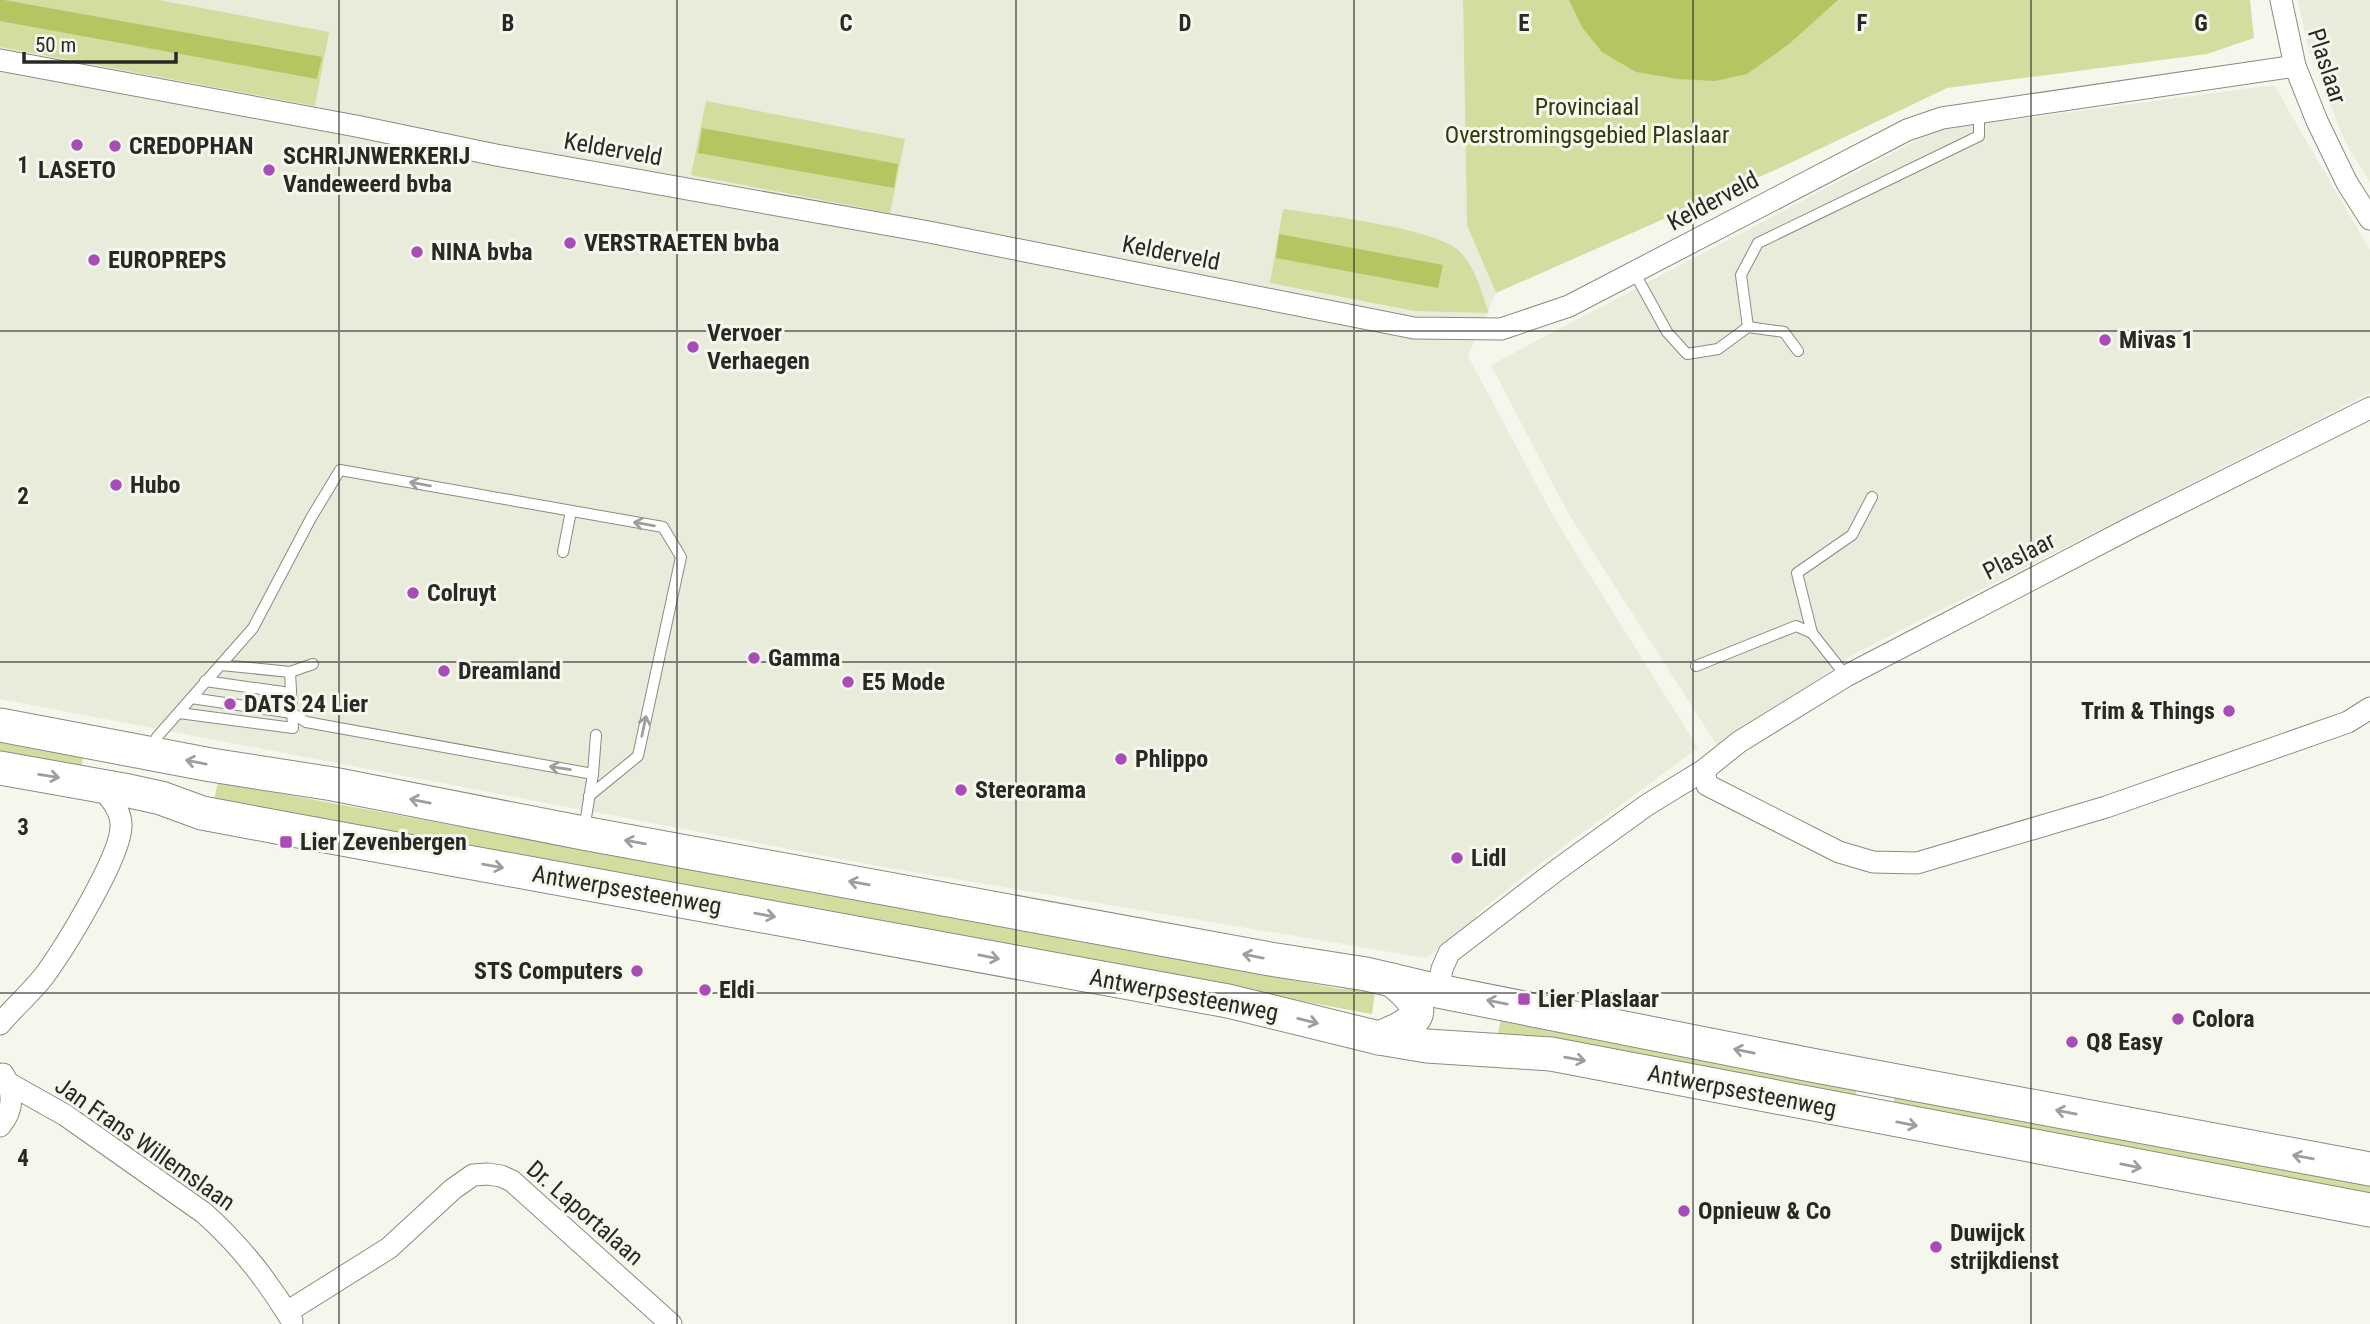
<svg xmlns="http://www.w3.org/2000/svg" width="2370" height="1324" font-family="'Roboto Condensed',sans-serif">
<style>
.built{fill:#e9ecdb}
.green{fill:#d2dd9f}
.water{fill:#b7c462}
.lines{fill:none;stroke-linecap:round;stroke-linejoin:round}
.service-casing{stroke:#8a8c83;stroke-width:12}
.minor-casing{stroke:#8a8c83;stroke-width:23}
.primary-casing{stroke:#8a8c83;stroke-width:35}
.service{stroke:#fff;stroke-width:10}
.minor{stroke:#fff;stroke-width:21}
.primary{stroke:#fff;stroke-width:33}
.oneway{stroke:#9e9e9d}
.grid{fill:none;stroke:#282825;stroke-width:2;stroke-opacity:0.55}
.poi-dot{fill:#a84db8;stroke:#f5f7ed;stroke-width:2.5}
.labels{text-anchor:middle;stroke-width:6;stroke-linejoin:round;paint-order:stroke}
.street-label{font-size:24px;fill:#282825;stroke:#f5f7ed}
.park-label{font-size:24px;fill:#32370d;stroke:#f5f7ed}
.poi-label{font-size:24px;font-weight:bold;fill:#282825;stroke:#f5f7ed;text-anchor:start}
.grid-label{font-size:23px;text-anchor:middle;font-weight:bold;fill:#282825;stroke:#f5f7ed;stroke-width:6;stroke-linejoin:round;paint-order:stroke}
</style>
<rect width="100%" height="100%" fill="#f5f7ed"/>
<!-- built -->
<g class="built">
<polygon points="0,0 1463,0 1467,224 1496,293 1468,356 1556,521 1698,748 1528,873 1477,914 1476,922 1426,958 883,867 0,699"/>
<polygon points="2298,0 2370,0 2370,182 2345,142 2309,51"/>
<polygon points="2274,85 2370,250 2370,393 1858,652 1718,747 1568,513 1491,365 1936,130"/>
</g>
<!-- green -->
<g class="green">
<polygon points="0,0 159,0 329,32 315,106 0,47"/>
<polygon points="1463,0 2250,0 2254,38 2207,54 1947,88 1786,165 1496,293 1467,225"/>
<polygon points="706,101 905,139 890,213 691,175"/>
<path d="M1283,209C1320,215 1437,228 1459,251C1476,267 1481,292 1489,313L1415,311L1270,283Z"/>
<polygon points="0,742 83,757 81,772 0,757"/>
<polygon points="218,782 1341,989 1355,988 1375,991 1372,1014 214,800"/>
<polygon points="1501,1017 1859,1085 1853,1101 1497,1040"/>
<polygon points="1895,1091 2370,1180 2370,1200 1893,1109"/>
</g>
<!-- water -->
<g class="water">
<polygon points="0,0 4,0 322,57 317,79 0,21"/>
<polygon points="1569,0 1838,0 1789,44 1747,74 1715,81 1678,79 1636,72 1602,52 1582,27"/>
<polygon points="702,128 898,164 894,188 698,153"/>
<polygon points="1279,234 1443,265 1438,288 1276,258"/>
</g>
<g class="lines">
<defs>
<g id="service">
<polyline points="1634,272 1667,332 1687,354 1718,349 1748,327 1784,332 1798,351"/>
<polyline points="1748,327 1741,275 1758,243 1979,136 1979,112"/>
<polyline points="563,552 571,511"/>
<polyline points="1812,633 1797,573 1852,535 1872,497"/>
<polyline points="221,665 290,672 313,664"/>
<polyline points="1696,666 1796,626 1812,633 1846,676"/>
<polyline points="205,681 290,693"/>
<polyline points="191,698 292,713 306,722 593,774 584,830"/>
<polyline points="179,713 293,728 290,672"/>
<polyline points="150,750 157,737 253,628 311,518 340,470 663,527 681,557 638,756 589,796"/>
<polyline points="593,774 596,735"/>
</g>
<g id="minor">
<polyline points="2281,0 2295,66 2317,121 2347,183 2370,219"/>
<polyline points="0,60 356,126 496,155 929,232 1414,328 1501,329 1569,306 1907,130 1942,118 2295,66"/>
<polyline points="1704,770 1707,785 1839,852 1873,862 1917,863 2106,807 2348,722 2370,708"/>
<polyline points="1438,991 1442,969 1449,953 1557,870 1647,805 1704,770 1739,742 1846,676 2132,527 2370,408"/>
<path d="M0,1024C14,1007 31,993 44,976C64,949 120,858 121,827C122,810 109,797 99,785"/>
<path d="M8,1083L65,1115L204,1213C239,1244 268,1281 292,1321"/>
<path d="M0,1126C14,1110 14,1091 3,1074"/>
<polyline points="287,1312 389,1248 453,1189 473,1175 488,1174 501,1176 512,1181 671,1324"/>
</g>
<g id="primary">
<polyline points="0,725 211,765 333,784 583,833 1270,959 1366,974 1438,991 1811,1065 2370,1169"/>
<polyline points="0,768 129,791 161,798 202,813 282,828 1228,1001 1379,1038 1427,1046 1551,1054 2370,1210"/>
<path d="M1379,1038C1419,1022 1433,1012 1392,980"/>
</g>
</defs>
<!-- service casing -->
<use href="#service" class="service-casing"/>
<!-- minor casing -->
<use href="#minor" class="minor-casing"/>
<!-- primary casing -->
<use href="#primary" class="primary-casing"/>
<!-- service -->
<use href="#service" class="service"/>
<!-- minor -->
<use href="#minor" class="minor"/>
<!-- primary -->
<use href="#primary" class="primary"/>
</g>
<!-- one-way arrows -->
<defs><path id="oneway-shaft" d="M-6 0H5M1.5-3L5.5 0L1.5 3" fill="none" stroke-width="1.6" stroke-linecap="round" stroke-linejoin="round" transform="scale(1.75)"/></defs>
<g class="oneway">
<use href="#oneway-shaft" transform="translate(420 484) rotate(-170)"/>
<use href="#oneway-shaft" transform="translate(644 524) rotate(-170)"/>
<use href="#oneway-shaft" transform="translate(644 726) rotate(-78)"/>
<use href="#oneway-shaft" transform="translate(196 762) rotate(-169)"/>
<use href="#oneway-shaft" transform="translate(560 768) rotate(-171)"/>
<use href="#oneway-shaft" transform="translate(49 776) rotate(9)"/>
<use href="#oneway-shaft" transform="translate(420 801) rotate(-169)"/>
<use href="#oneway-shaft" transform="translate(635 842) rotate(-170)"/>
<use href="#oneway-shaft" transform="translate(493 866) rotate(10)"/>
<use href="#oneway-shaft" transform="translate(859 883) rotate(-170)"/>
<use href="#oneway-shaft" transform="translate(765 915) rotate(10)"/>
<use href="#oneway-shaft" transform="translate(1253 956) rotate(-169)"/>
<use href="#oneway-shaft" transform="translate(989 957) rotate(11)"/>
<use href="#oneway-shaft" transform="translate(1497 1002) rotate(-169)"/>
<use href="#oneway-shaft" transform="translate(1308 1021) rotate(14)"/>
<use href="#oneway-shaft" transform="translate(1744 1051) rotate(-169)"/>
<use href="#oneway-shaft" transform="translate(1575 1059) rotate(10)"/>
<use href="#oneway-shaft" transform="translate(2066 1112) rotate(-169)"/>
<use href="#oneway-shaft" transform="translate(1907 1124) rotate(11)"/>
<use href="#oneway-shaft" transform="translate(2303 1157) rotate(-170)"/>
<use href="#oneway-shaft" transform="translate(2131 1166) rotate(11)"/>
</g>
<!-- grid -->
<path class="grid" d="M339,0V1324M677,0V1324M1016,0V1324M1354,0V1324M1693,0V1324M2031,0V1324M0,331H2370M0,662H2370M0,993H2370"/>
<!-- markers -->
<g class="poi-dot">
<circle cx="77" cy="145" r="7"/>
<circle cx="115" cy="146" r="7"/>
<circle cx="269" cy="170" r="7"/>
<circle cx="570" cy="243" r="7"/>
<circle cx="417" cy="252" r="7"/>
<circle cx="94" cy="260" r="7"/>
<circle cx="2105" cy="340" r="7"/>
<circle cx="693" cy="347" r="7"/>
<circle cx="116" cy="485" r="7"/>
<circle cx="413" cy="593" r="7"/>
<circle cx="754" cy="658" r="7"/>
<circle cx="444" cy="671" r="7"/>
<circle cx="848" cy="682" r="7"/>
<circle cx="230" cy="704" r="7"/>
<circle cx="2229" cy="711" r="7"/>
<circle cx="1121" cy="759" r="7"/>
<circle cx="961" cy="790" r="7"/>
<rect x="279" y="835" width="14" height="14" rx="3.5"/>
<circle cx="1457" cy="858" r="7"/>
<circle cx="637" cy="971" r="7"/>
<circle cx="705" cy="990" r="7"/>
<rect x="1517" y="992" width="14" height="14" rx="3.5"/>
<circle cx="2178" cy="1019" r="7"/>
<circle cx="2072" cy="1042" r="7"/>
<circle cx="1684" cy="1211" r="7"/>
<circle cx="1936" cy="1247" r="7"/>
</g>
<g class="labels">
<!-- street labels -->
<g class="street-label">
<text transform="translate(2327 66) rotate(72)" y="8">Plaslaar</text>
<text transform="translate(613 149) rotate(10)" y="8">Kelderveld</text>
<text transform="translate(1713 201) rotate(-28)" y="8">Kelderveld</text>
<text transform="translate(1171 253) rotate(11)" y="8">Kelderveld</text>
<text transform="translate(2019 556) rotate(-27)" y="8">Plaslaar</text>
<text transform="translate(627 890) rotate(10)" y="8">Antwerpsesteenweg</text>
<text transform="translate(1184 995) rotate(11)" y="8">Antwerpsesteenweg</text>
<text transform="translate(1742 1091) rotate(11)" y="8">Antwerpsesteenweg</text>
<text transform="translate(145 1144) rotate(35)" y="8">Jan Frans Willemslaan</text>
<text transform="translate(585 1213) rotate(41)" y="8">Dr. Laportalaan</text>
</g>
<!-- park labels -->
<g class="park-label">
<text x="1587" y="115">Provinciaal<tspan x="1587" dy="28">Overstromingsgebied Plaslaar</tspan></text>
</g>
<!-- poi labels -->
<g class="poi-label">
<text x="129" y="154">CREDOPHAN</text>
<text x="283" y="164">SCHRIJNWERKERIJ<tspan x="283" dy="28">Vandeweerd bvba</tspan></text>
<text x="77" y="178" text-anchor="middle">LASETO</text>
<text x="584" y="251">VERSTRAETEN bvba</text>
<text x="431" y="260">NINA bvba</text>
<text x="108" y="268">EUROPREPS</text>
<text x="707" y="341">Vervoer<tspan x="707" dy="28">Verhaegen</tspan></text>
<text x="2119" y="348">Mivas 1</text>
<text x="130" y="493">Hubo</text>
<text x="427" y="601">Colruyt</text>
<text x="768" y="666">Gamma</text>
<text x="458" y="679">Dreamland</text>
<text x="862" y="690">E5 Mode</text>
<text x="244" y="712">DATS 24 Lier</text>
<text x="2215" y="719" text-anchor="end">Trim &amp; Things</text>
<text x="1135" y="767">Phlippo</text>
<text x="975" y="798">Stereorama</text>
<text x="300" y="850">Lier Zevenbergen</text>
<text x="1471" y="866">Lidl</text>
<text x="623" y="979" text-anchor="end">STS Computers</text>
<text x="719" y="998">Eldi</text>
<text x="1538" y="1007">Lier Plaslaar</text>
<text x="2192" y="1027">Colora</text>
<text x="2086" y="1050">Q8 Easy</text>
<text x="1698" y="1219">Opnieuw &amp; Co</text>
<text x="1950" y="1241">Duwijck<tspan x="1950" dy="28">strijkdienst</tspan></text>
</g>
</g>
<g class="grid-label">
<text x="508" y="31">B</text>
<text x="846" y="31">C</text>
<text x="1185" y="31">D</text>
<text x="1524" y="31">E</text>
<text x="1862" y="31">F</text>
<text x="2201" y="31">G</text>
<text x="23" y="173">1</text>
<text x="23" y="504">2</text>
<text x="23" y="835">3</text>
<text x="23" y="1166">4</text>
</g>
<!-- scale -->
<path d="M24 52v10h152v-10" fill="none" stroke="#282825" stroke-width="3.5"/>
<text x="35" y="52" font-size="21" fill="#282825" stroke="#f5f7ed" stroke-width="5" paint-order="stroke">50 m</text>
</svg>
